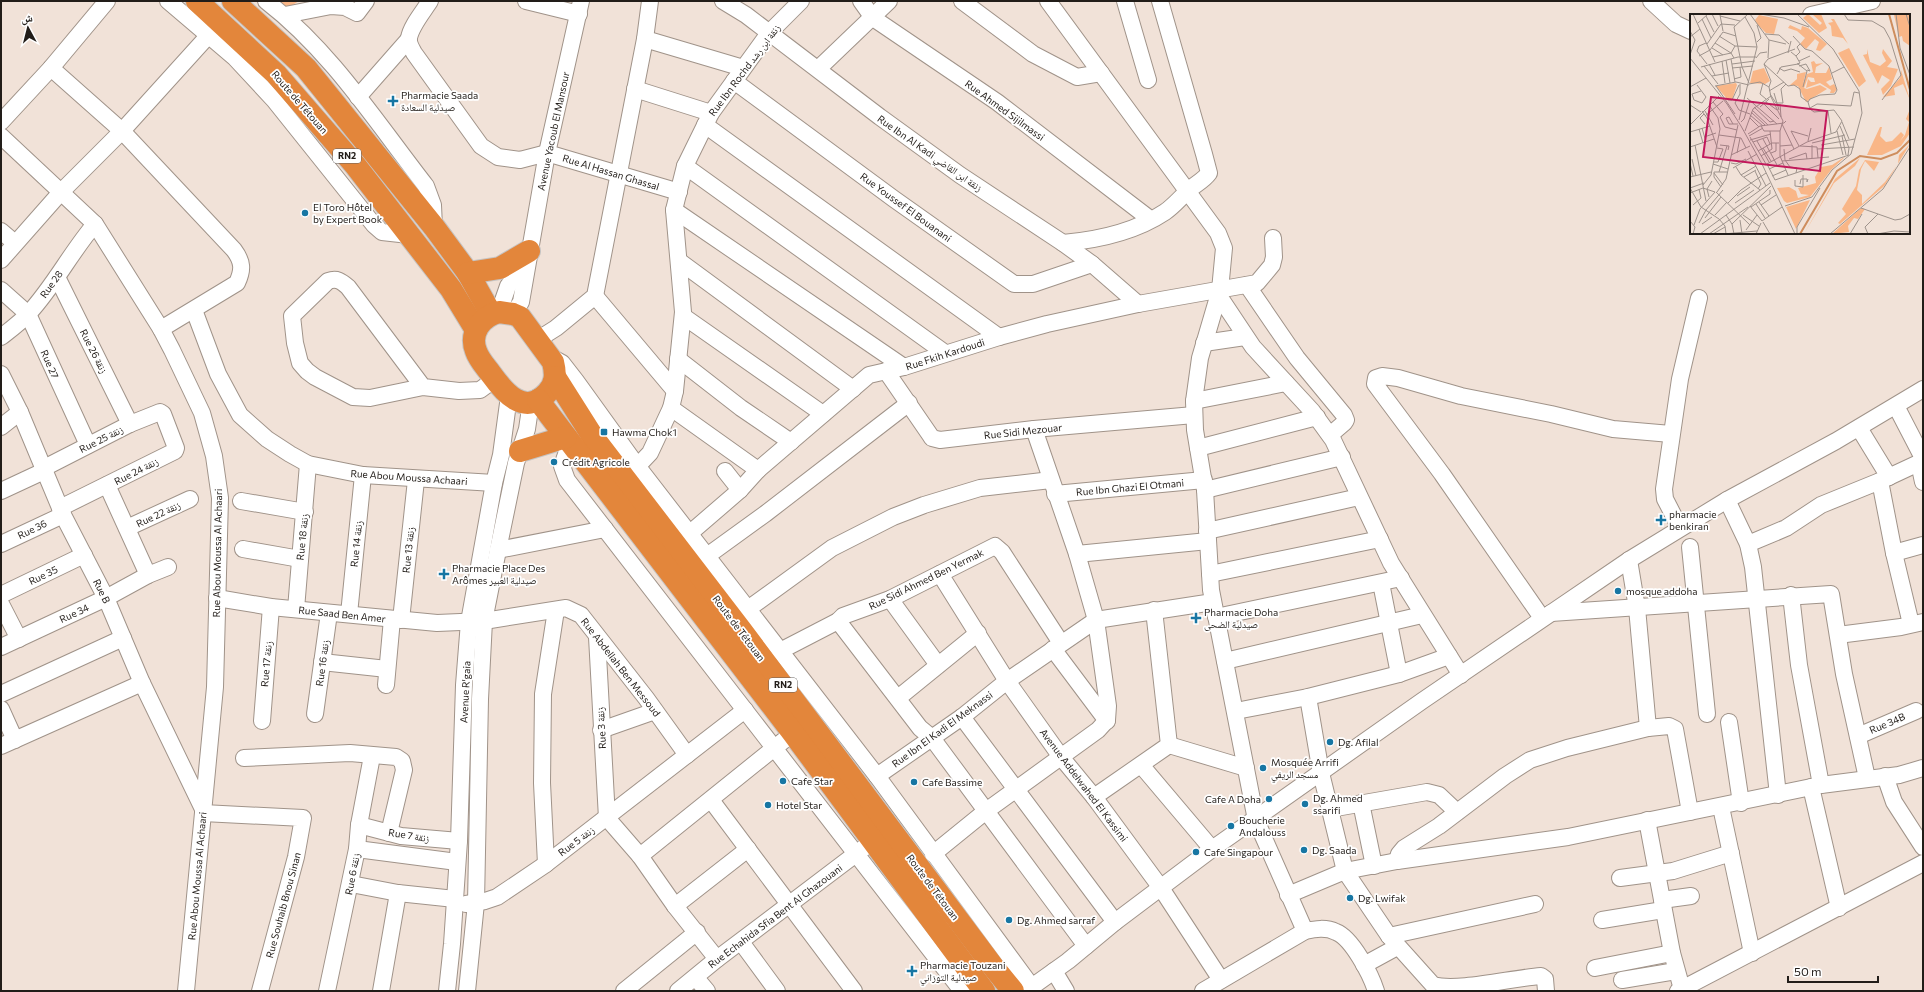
<svg xmlns="http://www.w3.org/2000/svg" width="1924" height="992" font-family="Commissioner,'Noto Naskh Arabic',sans-serif">
<style>
.green{fill:#f9b687}
.lines{fill:none;stroke-linecap:round;stroke-linejoin:round}
.minor-casing{stroke:#a09389;stroke-width:18}
.highway-casing{stroke:#c6c4c3;stroke-width:24}
.minor{stroke:#fff;stroke-width:16}
.highway{stroke:#e3863b;stroke-width:22}
.poi-dot{fill:#1776a3;stroke:#fff;stroke-width:1.5}
.labels{text-anchor:middle;stroke-width:3.5;stroke-linejoin:round;paint-order:stroke}
.shield{fill:#fff;stroke:#64615e;stroke-width:1}
.shield-label{font-size:9px;font-weight:bold;fill:#221d19}
.street-label{font-size:10px;fill:#221d19;stroke:#fff}
.poi-label{font-size:10px;fill:#221d19;stroke:#fff;text-anchor:start}
.inset-river{fill:none;stroke:#ce8d5d;stroke-width:2}
.inset-road{fill:none;stroke:#9e938c;stroke-width:1}
.view{fill:#c2185b;fill-opacity:0.15;stroke:#c2185b;stroke-width:2}
.inset-edge{fill:none;stroke:#221d19;stroke-width:2}
</style>
<rect width="100%" height="100%" fill="#f1e2d8"/>
<!-- green -->
<polygon class="green" points="277,1 299,1 286,9"/>
<g class="lines">
<defs>
<g id="minor">
<polyline points="168,1 235,58 274,100 374,225 382,232 409,235"/>
<path d="M266,1C331,51 376,122 426,186L433,205L434,227"/>
<path d="M430,1C423,12 411,26 409,38C408,43 412,49 414,53L481,146L498,157L520,160L547,153L679,192"/>
<polyline points="526,1 579,14"/>
<polyline points="723,1 746,15 880,117 960,175 1063,243 1092,264 1138,304"/>
<polyline points="861,1 873,18 997,102 1150,219"/>
<polyline points="962,1 1033,54 1077,77 1101,73"/>
<polyline points="1048,1 1218,233 1224,248 1220,290 1200,358 1194,401 1195,430 1205,490 1211,590 1256,820 1305,931"/>
<polyline points="1125,1 1148,80"/>
<polyline points="1651,1 1676,24 1691,31"/>
<polyline points="285,15 331,6 345,7 357,13 366,1"/>
<polyline points="1811,15 1872,1"/>
<polyline points="645,39 743,68"/>
<path d="M51,68L122,131L234,250C243,262 243,270 237,283L161,329"/>
<polyline points="818,69 889,1"/>
<polyline points="734,81 894,199 1014,284 1033,284 1092,264"/>
<polyline points="635,89 711,113"/>
<polyline points="358,97 409,39"/>
<polyline points="1,122 51,68 107,1"/>
<polyline points="705,125 999,337"/>
<polyline points="1,136 95,224 161,329 172,350 202,413 214,456 220,498 215,687 186,991"/>
<polyline points="685,166 945,353"/>
<polyline points="674,210 904,367"/>
<polyline points="1,231 15,243"/>
<path d="M1063,243C1098,240 1135,232 1165,212C1174,206 1181,197 1190,189C1196,184 1204,180 1209,173L1204,154L1160,1"/>
<polyline points="1,260 61,192 122,131 208,36"/>
<polyline points="679,261 853,389"/>
<polyline points="57,277 130,424"/>
<polyline points="1247,285 1297,358 1344,415 1346,420 1344,423 1330,435"/>
<polyline points="1,290 28,314 88,445"/>
<polyline points="595,296 675,391"/>
<polyline points="1219,296 1253,347 1312,411 1333,440 1391,563 1461,675"/>
<polyline points="194,310 218,374 240,415 267,439 290,454 308,464 363,475 494,483"/>
<polyline points="499,312 508,286 527,261"/>
<polyline points="513,314 521,302 547,153 581,1"/>
<polyline points="683,316 823,414"/>
<path d="M1,337C10,330 21,322 29,313C54,286 71,252 95,224"/>
<polyline points="537,340 556,328 595,296 645,39 650,1"/>
<polyline points="1204,343 1245,337"/>
<polyline points="549,356 562,363 576,381 638,467 877,776 1032,987"/>
<polyline points="678,359 741,408 791,442"/>
<polyline points="886,371 930,435 932,438 940,440 1034,429 1194,415"/>
<polyline points="1,374 20,412 63,515 106,598 142,683 203,809"/>
<path d="M423,387L348,287C341,281 337,278 328,281L292,316L295,343L300,363L307,371L315,377L353,397L370,398L423,387L459,391L480,390L495,379"/>
<polyline points="1194,401 1286,383"/>
<polyline points="1896,406 1923,458"/>
<polyline points="671,408 758,470"/>
<polyline points="1,427 20,412"/>
<polyline points="1859,428 1889,477"/>
<polyline points="570,443 562,466 567,480 962,991"/>
<polyline points="1198,448 1317,417"/>
<polyline points="1919,463 1923,482"/>
<polyline points="42,469 130,424 160,412 163,414 176,448 175,451 60,508"/>
<polyline points="725,471 740,490"/>
<polyline points="631,473 650,453 671,408 675,391 683,312 674,210 685,166 711,113 769,33 801,1"/>
<polyline points="1880,481 1894,553 1911,624"/>
<polyline points="107,485 148,575"/>
<polyline points="1205,490 1342,457"/>
<polyline points="1,491 44,471"/>
<polyline points="1055,494 1204,480"/>
<polyline points="1727,500 1748,544 1753,567 1778,795"/>
<polyline points="241,501 305,512"/>
<polyline points="127,528 190,499"/>
<polyline points="1680,528 1665,499 1664,489 1680,379 1699,298"/>
<polyline points="1207,531 1359,497"/>
<polyline points="689,534 740,490 758,470 869,375 904,367 999,337 1047,324 1138,304 1257,283 1272,265 1274,257 1273,238"/>
<polyline points="1,544 63,515"/>
<polyline points="1748,544 1786,528 1821,505 1880,481 1923,461"/>
<polyline points="1690,547 1707,714"/>
<polyline points="243,549 300,559"/>
<polyline points="498,550 605,529"/>
<polyline points="1894,553 1923,545"/>
<polyline points="1077,554 1208,541"/>
<polyline points="707,556 765,514 909,403"/>
<polyline points="1629,560 1637,608 1648,728"/>
<polyline points="940,574 1007,681 1061,757 1094,797 1161,888 1221,980"/>
<polyline points="1210,574 1380,539"/>
<polyline points="1381,583 1399,674"/>
<polyline points="1,595 84,555"/>
<polyline points="1791,595 1799,665 1821,785"/>
<polyline points="217,598 271,607 437,623 484,621 566,608 581,615 646,698 687,755"/>
<polyline points="890,599 938,665"/>
<polyline points="1,604 19,639"/>
<polyline points="296,609 308,464"/>
<polyline points="1551,613 1831,594 1844,674 1867,778"/>
<polyline points="349,614 363,475"/>
<polyline points="741,614 832,548 893,517 924,505 980,488 1051,480"/>
<polyline points="1216,617 1401,578"/>
<polyline points="1542,618 1442,474 1375,384 1376,378 1382,376 1398,378 1461,396 1551,414 1613,429 1671,434"/>
<polyline points="401,620 416,480"/>
<polyline points="838,621 920,728 932,738 1086,946"/>
<polyline points="1838,635 1901,627 1923,622"/>
<polyline points="597,637 607,818"/>
<polyline points="1,647 106,598 148,575 168,567"/>
<polyline points="1053,649 1107,721"/>
<polyline points="780,651 838,621 843,616 890,599 995,546 1002,552 1061,643"/>
<polyline points="1225,661 1422,615"/>
<polyline points="322,662 387,669"/>
<polyline points="386,685 392,619"/>
<polyline points="1,694 123,638"/>
<path d="M1308,697L1321,773L1345,871L1389,936L1433,985C1457,992 1512,978 1541,976L1545,979L1546,991"/>
<polyline points="898,698 978,633"/>
<polyline points="1,709 15,740"/>
<polyline points="1236,711 1308,697 1399,674 1449,656"/>
<polyline points="315,714 329,613"/>
<polyline points="962,717 1115,922"/>
<polyline points="262,721 271,607"/>
<polyline points="1729,722 1741,803"/>
<polyline points="601,730 655,711"/>
<polyline points="1858,736 1916,711"/>
<polyline points="1169,745 1246,768"/>
<polyline points="1,746 142,683"/>
<polyline points="244,758 350,753 396,757 402,761 404,770 389,833"/>
<polyline points="1141,765 1212,849"/>
<polyline points="877,776 962,717 1007,681 1096,620 1213,602"/>
<polyline points="1885,776 1894,802 1923,847"/>
<polyline points="1811,787 1839,908"/>
<polyline points="1094,797 1169,745 1154,610"/>
<polyline points="711,800 854,991"/>
<polyline points="1361,803 1374,866"/>
<polyline points="1721,807 1752,953"/>
<polyline points="1330,809 1427,792 1439,795 1457,812"/>
<polyline points="203,813 303,818 296,857 260,991"/>
<polyline points="607,818 640,856 675,906 717,959"/>
<polyline points="1647,820 1672,953 1682,989"/>
<polyline points="359,825 401,836 459,841"/>
<polyline points="357,849 457,862"/>
<polyline points="933,854 986,811 1098,730 1107,720 1108,706 1096,620 1077,554 1034,429"/>
<polyline points="640,856 793,733"/>
<polyline points="1397,861 1399,854 1404,848 1439,826 1505,776 1530,760 1567,748 1648,728 1669,726 1675,729 1690,812"/>
<polyline points="546,864 542,783 543,694 556,610"/>
<polyline points="1620,878 1673,871 1731,853"/>
<polyline points="351,884 398,893 455,899"/>
<polyline points="1288,895 1345,871 1397,861 1568,837 1821,785 1899,775 1923,768"/>
<polyline points="1662,900 1691,896"/>
<polyline points="466,904 485,901 497,897 546,864 745,710"/>
<polyline points="675,906 748,849"/>
<polyline points="1602,920 1663,910"/>
<polyline points="1389,936 1535,904"/>
<polyline points="741,942 777,991"/>
<polyline points="1364,965 1397,947"/>
<polyline points="1595,968 1672,953"/>
<polyline points="1054,971 1066,991"/>
<polyline points="696,978 707,991"/>
<polyline points="1622,980 1676,971"/>
<polyline points="327,991 357,849 359,825 372,756"/>
<polyline points="381,991 398,893"/>
<polyline points="447,991 452,944 459,841 464,685 469,622 494,483 501,455 509,396"/>
<polyline points="467,991 476,903 480,699 484,621 498,550 516,463 527,429 531,402"/>
<polyline points="624,991 697,932"/>
<polyline points="678,991 717,959 865,847"/>
<polyline points="1026,991 1068,961 1115,922 1212,849 1422,701 1629,560 1727,500 1836,441 1923,389"/>
<path d="M1203,991L1305,931C1315,929 1326,927 1336,932C1352,938 1371,975 1376,991"/>
<polyline points="1678,991 1923,863"/>
</g>
<g id="highway">
<polyline points="197,1 276,74 355,165 451,289 476,330"/>
<polyline points="233,1 306,68 434,227 468,273 491,314"/>
<polyline points="468,273 500,268 529,251"/>
<path d="M499,312L513,314L520,317L553,362C556,374 556,384 547,393C524,417 504,392 491,374C486,367 479,360 476,351C469,333 481,317 499,312Z"/>
<polyline points="555,377 593,437 741,630 995,969 1013,991"/>
<polyline points="538,400 793,733 984,991"/>
<polyline points="520,451 566,437"/>
</g>
</defs>
<!-- minor casing -->
<use href="#minor" class="minor-casing"/>
<!-- highway casing -->
<use href="#highway" class="highway-casing"/>
<!-- minor -->
<use href="#minor" class="minor"/>
<!-- highway -->
<use href="#highway" class="highway"/>
</g>
<!-- markers -->
<g class="poi-dot">
<path d="M391 95h4v4h4v4h-4v4h-4v-4h-4v-4h4z"/>
<circle cx="305" cy="213" r="4"/>
<rect x="600" y="428" width="8" height="8" rx="2"/>
<circle cx="554" cy="462" r="4"/>
<path d="M1659 514h4v4h4v4h-4v4h-4v-4h-4v-4h4z"/>
<path d="M442 568h4v4h4v4h-4v4h-4v-4h-4v-4h4z"/>
<circle cx="1618" cy="591" r="4"/>
<path d="M1194 612h4v4h4v4h-4v4h-4v-4h-4v-4h4z"/>
<circle cx="1330" cy="742" r="4"/>
<circle cx="1263" cy="768" r="4"/>
<circle cx="783" cy="781" r="4"/>
<circle cx="914" cy="782" r="4"/>
<circle cx="1269" cy="799" r="4"/>
<circle cx="1305" cy="804" r="4"/>
<circle cx="768" cy="805" r="4"/>
<circle cx="1231" cy="826" r="4"/>
<circle cx="1304" cy="850" r="4"/>
<circle cx="1196" cy="852" r="4"/>
<circle cx="1350" cy="898" r="4"/>
<circle cx="1009" cy="920" r="4"/>
<path d="M910 965h4v4h4v4h-4v4h-4v-4h-4v-4h4z"/>
</g>
<g class="labels">
<!-- shield labels -->
<g class="shield">
<rect x="333" y="149" width="28" height="14" rx="3"/>
<rect x="769" y="678" width="28" height="14" rx="3"/>
</g>
<g class="shield-label">
<text x="347" y="159">RN2</text>
<text x="783" y="688">RN2</text>
</g>
<!-- street labels -->
<g class="street-label">
<text transform="translate(744 70) rotate(-53)" y="4">Rue Ibn Rochd زنقة ابن رشد</text>
<text transform="translate(300 102) rotate(49)" y="4">Route de Tétouan</text>
<text transform="translate(1005 110) rotate(36)" y="4">Rue Ahmed Sijilmassi</text>
<text transform="translate(553 131) rotate(-78)" y="4">Avenue Yacoub El Mansour</text>
<text transform="translate(930 153) rotate(35)" y="4">Rue Ibn Al Kadi زنقة ابن القاضي</text>
<text transform="translate(611 172) rotate(17)" y="4">Rue Al Hassan Ghassal</text>
<text transform="translate(906 207) rotate(36)" y="4">Rue Youssef El Bouanani</text>
<text transform="translate(51 284) rotate(-54)" y="4">Rue 28</text>
<text transform="translate(94 351) rotate(63)" y="4">Rue 26 زنقة</text>
<text transform="translate(945 354) rotate(-18)" y="4">Rue Fkih Kardoudi</text>
<text transform="translate(50 364) rotate(66)" y="4">Rue 27</text>
<text transform="translate(1023 431) rotate(-6)" y="4">Rue Sidi Mezouar</text>
<text transform="translate(101 439) rotate(-27)" y="4">Rue 25 زنقة</text>
<text transform="translate(136 471) rotate(-27)" y="4">Rue 24 زنقة</text>
<text transform="translate(409 477) rotate(4)" y="4">Rue Abou Moussa Achaari</text>
<text transform="translate(1130 487) rotate(-5)" y="4">Rue Ibn Ghazi El Otmani</text>
<text transform="translate(158 514) rotate(-25)" y="4">Rue 22 زنقة</text>
<text transform="translate(32 529) rotate(-26)" y="4">Rue 36</text>
<text transform="translate(302 537) rotate(-84)" y="4">Rue 18 زنقة</text>
<text transform="translate(356 544) rotate(-84)" y="4">Rue 14 زنقة</text>
<text transform="translate(408 550) rotate(-84)" y="4">Rue 13 زنقة</text>
<text transform="translate(217 553) rotate(-89)" y="4">Rue Abou Moussa Al Achaari</text>
<text transform="translate(43 575) rotate(-26)" y="4">Rue 35</text>
<text transform="translate(926 579) rotate(-26)" y="4">Rue Sidi Ahmed Ben Yermak</text>
<text transform="translate(102 591) rotate(64)" y="4">Rue B</text>
<text transform="translate(74 613) rotate(-25)" y="4">Rue 34</text>
<text transform="translate(342 614) rotate(6)" y="4">Rue Saad Ben Amer</text>
<text transform="translate(739 628) rotate(53)" y="4">Route de Tétouan</text>
<text transform="translate(322 663) rotate(-82)" y="4">Rue 16 زنقة</text>
<text transform="translate(266 664) rotate(-85)" y="4">Rue 17 زنقة</text>
<text transform="translate(621 667) rotate(52)" y="4">Rue Abdellah Ben Messoud</text>
<text transform="translate(465 692) rotate(-87)" y="4">Avenue R'gaia</text>
<text transform="translate(1887 723) rotate(-23)" y="4">Rue 34B</text>
<text transform="translate(601 728) rotate(-93)" y="4">Rue 3 زنقة</text>
<text transform="translate(942 729) rotate(-36)" y="4">Rue Ibn El Kadi El Meknassi</text>
<text transform="translate(1084 785) rotate(53)" y="4">Avenue Addelwahed El Kassimi</text>
<text transform="translate(409 835) rotate(9)" y="4">Rue 7 زنقة</text>
<text transform="translate(576 841) rotate(-37)" y="4">Rue 5 زنقة</text>
<text transform="translate(352 874) rotate(-79)" y="4">Rue 6 زنقة</text>
<text transform="translate(197 876) rotate(-85)" y="4">Rue Abou Moussa Al Achaari</text>
<text transform="translate(933 887) rotate(53)" y="4">Route de Tétouan</text>
<text transform="translate(283 905) rotate(-75)" y="4">Rue Souhaib Bnou Sinan</text>
<text transform="translate(775 916) rotate(-37)" y="4">Rue Echahida Sfia Bent Al Ghazouani</text>
</g>
<!-- poi labels -->
<g class="poi-label">
<text x="401" y="99">Pharmacie Saada<tspan x="401" dy="12">صيدلية السعادة</tspan></text>
<text x="313" y="211">El Toro Hôtel<tspan x="313" dy="12">by Expert Book</tspan></text>
<text x="612" y="436">Hawma Chok1</text>
<text x="562" y="466">Crédit Agricole</text>
<text x="1669" y="518">pharmacie<tspan x="1669" dy="12">benkiran</tspan></text>
<text x="452" y="572">Pharmacie Place Des<tspan x="452" dy="12">Arômes صيدلية العبير</tspan></text>
<text x="1626" y="595">mosque addoha</text>
<text x="1204" y="616">Pharmacie Doha<tspan x="1204" dy="12">صيدلية الضحى</tspan></text>
<text x="1338" y="746">Dg. Afilal</text>
<text x="1271" y="766">Mosquée Arrifi<tspan x="1271" dy="12">مسجد الريفي</tspan></text>
<text x="791" y="785">Cafe Star</text>
<text x="922" y="786">Cafe Bassime</text>
<text x="1313" y="802">Dg. Ahmed<tspan x="1313" dy="12">ssarifi</tspan></text>
<text x="1261" y="803" text-anchor="end">Cafe A Doha</text>
<text x="776" y="809">Hotel Star</text>
<text x="1239" y="824">Boucherie<tspan x="1239" dy="12">Andalouss</tspan></text>
<text x="1312" y="854">Dg. Saada</text>
<text x="1204" y="856">Cafe Singapour</text>
<text x="1358" y="902">Dg. Lwifak</text>
<text x="1017" y="924">Dg. Ahmed sarraf</text>
<text x="920" y="969">Pharmacie Touzani<tspan x="920" dy="12">صيدلية التوزاني</tspan></text>
</g>
</g>
<!-- overview -->
<g transform="translate(1690 14)">
<rect width="220" height="220" fill="#f1e2d8"/>
<path d="M118,0L130,11L132,9L122,0H131L137,14L129,19L113,4ZM220,0V32L213,27L212,22L209,23L204,1ZM69,1L88,5L84,20L76,19L67,10L65,6ZM141,5H144L158,30L153,24L142,22L141,12L138,9L143,8ZM100,11L111,16L112,12L118,14L137,30L130,37L126,36L129,28L125,25L116,35L110,30L115,24L107,17L98,14ZM159,34L176,67L169,73L148,39ZM177,35L180,48L190,52L196,47L192,39L193,35L202,47L197,53L208,55L201,72L193,81L191,75L200,66L192,61L188,70L173,41L177,40ZM124,47L126,50L133,49L126,53L125,59H136L139,53L142,65L136,68L140,72L144,70L147,75L144,79H140L141,76L130,69L116,74L118,65L121,68H125L124,64L118,63L114,74L117,75L130,71L137,75L116,88L108,72L100,71L107,65V60L116,58L113,70L117,60L123,58L121,48ZM74,54L80,67L75,70L60,69L63,57ZM211,56L220,86L213,70L204,74L205,81L193,83L210,64ZM46,69L47,71L42,86H38L26,72ZM220,95V119L211,132L192,141H177L190,113H192L190,122L196,128L202,127L211,118L214,121L210,127L215,121L219,108L216,105ZM220,130L195,171L192,174L150,210L148,209L156,200L152,195L166,172L169,156L175,146L189,148L184,157L175,147L171,155L167,176L172,181V190L195,168L208,150L209,141ZM156,142L141,156L120,183L97,189L94,187L87,174L99,173L106,177L108,184L119,181L111,180L108,174L126,169L125,163L131,153L142,151ZM170,144L165,152L144,169L114,220L145,165ZM120,186L106,215L96,193ZM171,194L175,195L168,205L164,204L158,212L159,218L142,220Z" fill="#f9b687"/>
<path class="inset-river" d="M199,0L220,76M110,220L147,157L170,142L191,145L207,139L220,126"/>
<path class="inset-road" d="M3,0L25,48M22,0L28,12M58,0L44,13L52,53L59,69M60,0L79,26L78,44M70,0L94,4L119,13M154,0L158,6L182,7L194,14L200,25L211,61L192,86M206,0L210,34L220,61M216,0L220,13M30,1L33,17M16,2L24,18M30,2L50,7M12,5L21,24M8,9L18,0M0,17L5,26L0,41M75,20L89,21L99,30M29,22L45,32M0,23L10,15M79,26L96,30M67,28L71,24L67,11M16,29L9,32L7,37L17,50M25,29L41,39L44,44M17,30L31,10L45,11M22,34L33,41M101,38L106,42L110,49L107,50M98,39L101,27M9,42L20,36L33,18L46,22M106,42L110,38L107,33L110,30M23,43L41,39L45,32L67,33M0,44L37,90L51,112L72,150L105,220M66,44L70,39L77,38M41,45L45,68M36,46L40,69M32,47L35,69M109,47L120,42M19,50L25,61M42,50L65,47M74,50L98,72L104,71L110,75L111,83L118,88M14,52L28,70M109,52L116,50L120,57L117,56M11,53L48,43H66M42,54L63,52M89,54L94,57L101,55L110,58M142,59L154,53M87,60L91,53L108,50L117,57L113,73M22,62L39,59M44,65L51,63L50,53M73,69L70,80L76,85M50,70V80L45,89L49,96L60,100M59,70L70,68L79,73M7,71L16,83L12,89L4,86L2,80L11,77M25,72L46,68L59,71M26,72L45,100M0,73L16,64M79,77L94,68M84,79L89,96M80,80L86,89H93L91,75L96,70M57,84L87,110M38,86H42L49,71M23,88L33,100L30,103M72,88L89,105M76,88L87,96M90,90L91,103M0,91L11,98M161,92L164,78L169,79M64,93L80,108L84,107M70,93L79,85M120,94L127,90L161,92M62,96L78,111M12,97L17,104L27,133M15,97L23,111M138,97L141,119M61,98L75,111M14,100L10,104L15,110M60,101L73,112M15,102L33,87M30,103L35,113L47,116M60,104L69,113M49,106L67,33L64,19L55,3M51,108L54,105L60,86M152,108L159,125M43,110L39,103L36,104L39,110H48M92,110L104,135M0,111L29,82M71,112L74,117H90M150,112L159,134L158,141M12,114L16,128M9,115L13,129M55,117L63,95L81,82M101,117L118,122M101,117L109,132M147,117L153,141M0,118L20,112M58,120L70,112L94,109L96,107M29,121L51,124L56,134M59,122L73,114M152,122L156,141M14,123L26,119M60,123L76,150M73,125L87,151M60,126L81,120M67,127L79,148M118,127L121,114M63,128L77,123L80,130M122,129L155,121M5,131L16,187M30,131L39,132L38,136M131,131L165,125M90,132L102,131M110,132L127,133L128,144M0,133L24,125M73,134L81,147M94,135L95,146L100,153L107,154L106,159M127,135L164,133M58,137L76,172M68,137L82,129H89M47,139L50,124M81,139L86,137V129M41,141L60,132M71,142L82,135L80,117M122,144V131M2,145L6,162M99,145L116,139L117,145M92,147L139,143M24,148H28L33,135L27,134M0,149L3,162M41,149L46,150L56,145M23,150L38,155M77,150L85,166L159,141M75,151L117,128L146,118L152,107L144,96L124,98L120,95L118,88L120,85L130,81L145,80L147,76L139,52L122,37L115,35L103,22M46,153L51,161L70,176M43,154L67,140M79,155L93,149M65,157L71,170L68,175M29,158L37,132M24,159L33,171M51,161L66,152M98,161L90,142V117L93,107L81,83L79,73L81,67L74,50L78,45L105,35M82,162L96,156M0,163L21,158M54,163L66,156M105,166V172L113,173V161M110,170L111,165H117V168L118,165M13,171L21,161L30,115L28,104L19,91M31,173L24,163V158H37M0,174L11,193L29,205L35,212L36,220M0,174L14,169M26,178L60,211M27,178L36,165L48,111M0,179L13,174L25,178M47,182L60,173M19,183L17,175L22,167M69,188L79,202M38,189L51,176L76,159M45,189L64,176M66,190L75,204M3,191L11,184L9,175M71,191L86,181M60,192L72,207M95,192L122,183L142,156L161,140L172,99L169,77L143,35L107,0M61,193L80,180V176M171,194L205,206L211,205L220,200M25,201L37,188M36,201L42,210L44,220M53,201L69,212M15,204L31,183M50,206L52,220M0,207L5,213L3,220M72,207L92,193M73,208L80,220M9,209L16,196L33,176M12,210L22,203M42,210L81,172M4,211L10,195L25,178M56,216L67,201M107,219V213L130,174M10,220L80,169M19,220L58,193M23,220L35,213M33,220L67,217M66,220L71,209M140,220L193,175L220,133M160,220L172,200M178,220L175,213L188,200M187,220L204,217L220,218"/>
<path class="view" d="M21,83L137,97L130,157L13,143Z"/>
<rect width="220" height="220" class="inset-edge"/>
</g>
<!-- border -->
<rect width="1924" height="992" fill="none" stroke="#221d19" stroke-width="4"/>
<!-- north arrow -->
<g transform="translate(28 28) rotate(353)" stroke="#ffffff" stroke-width="3" paint-order="stroke">
<path d="M0-3L7 15L0 10L-7 15Z" fill="#221d19"/>
<text y="-6" font-size="11" font-weight="bold" text-anchor="middle" fill="#221d19">ش</text>
</g>
<!-- scale -->
<path d="M1788 976v6h90v-6" fill="none" stroke="#221d19" stroke-width="2"/>
<text x="1794" y="976" font-size="12" fill="#221d19" stroke="#ffffff" stroke-width="3" paint-order="stroke">50 m</text>
</svg>
